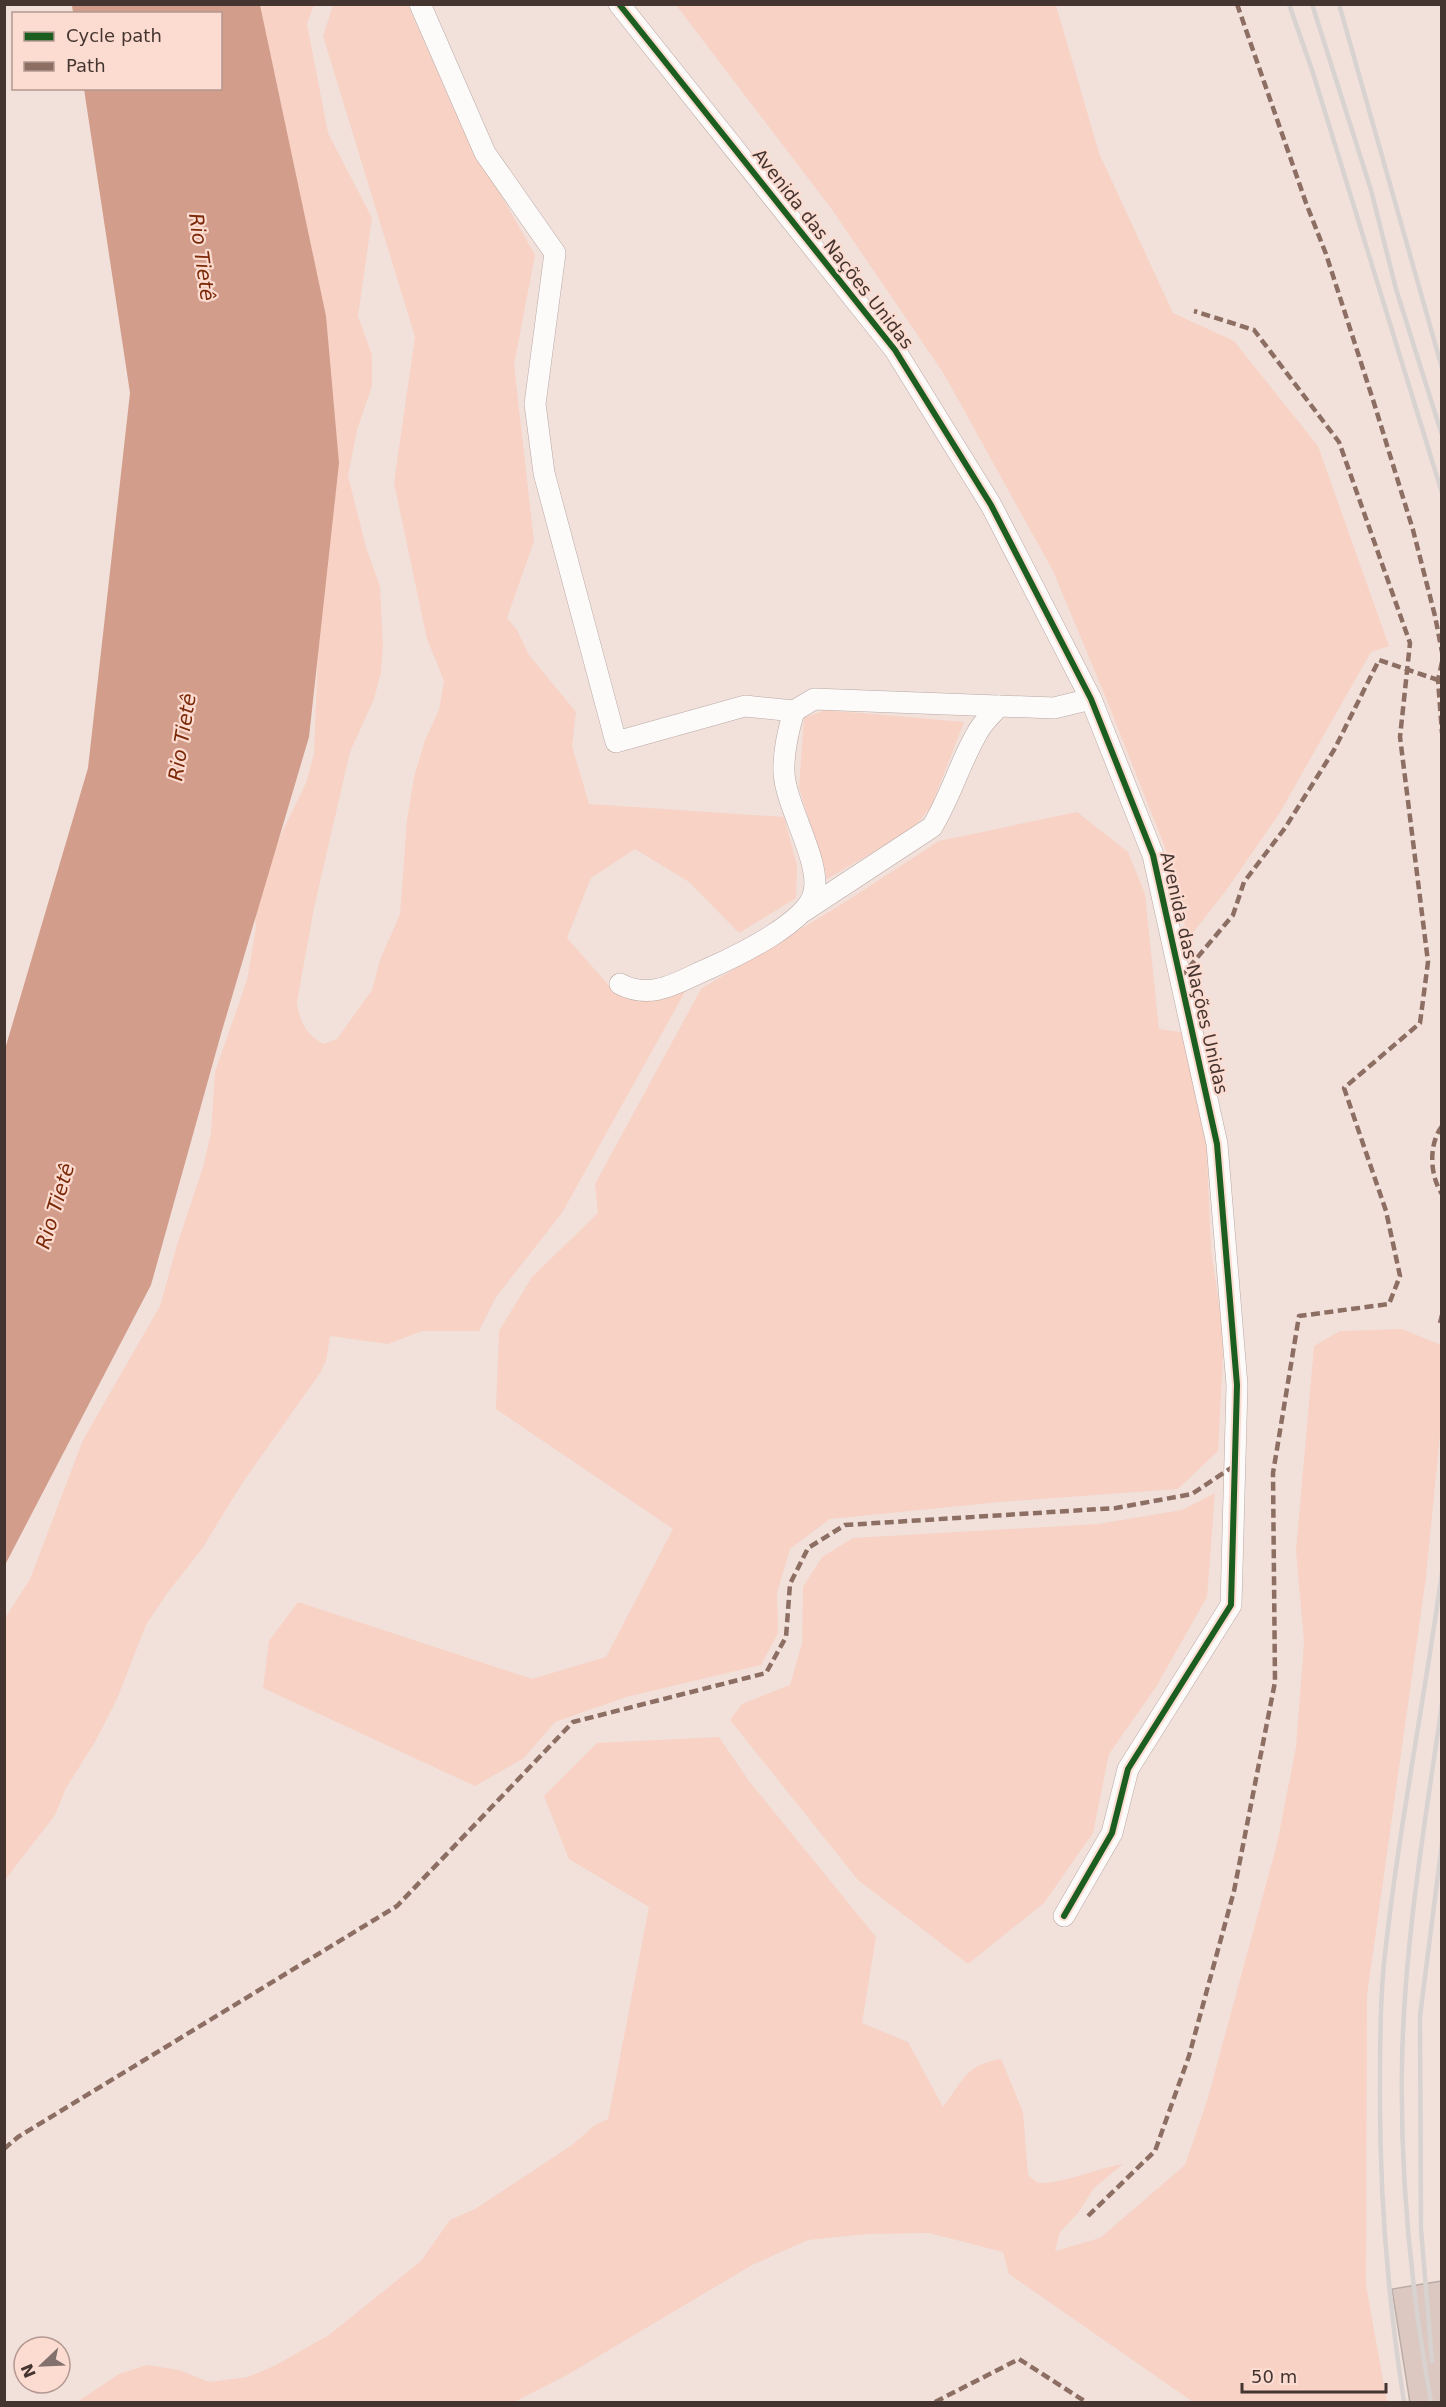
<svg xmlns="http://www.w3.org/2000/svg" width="1446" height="2407" font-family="'DejaVu Sans',sans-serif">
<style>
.green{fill:#f7d2c5}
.water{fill:#d29d8b}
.building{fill:#dcc8c1;stroke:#baaca7;stroke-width:1.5}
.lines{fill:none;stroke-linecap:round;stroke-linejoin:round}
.minor-casing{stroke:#b8a9a4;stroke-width:22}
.minor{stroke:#fdfafa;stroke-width:21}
.rail{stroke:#d8d2d0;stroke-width:4.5}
.quiet{stroke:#8d6e63;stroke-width:4.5;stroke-dasharray:9 4.5;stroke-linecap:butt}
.cycleway-casing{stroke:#fcdcd1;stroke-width:10}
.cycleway{stroke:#1b5e20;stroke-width:6}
.labels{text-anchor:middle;stroke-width:4.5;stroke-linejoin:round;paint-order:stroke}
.street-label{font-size:18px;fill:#453530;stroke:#fcdcd1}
.water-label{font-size:20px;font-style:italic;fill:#7b2908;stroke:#fcdcd1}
</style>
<rect width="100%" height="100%" fill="#f2e1db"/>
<!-- green -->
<g class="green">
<path d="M251,5H314L307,24L328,133L372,218L358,316L372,355V386L357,430L348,476L366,547L380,587L383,646L381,672L374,699L350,752L314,908L297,1002C299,1021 307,1036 324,1044L337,1039L372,990L380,960L400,914L407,820L414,777L425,740L439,710L444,681L427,639L394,483L415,337L323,36L333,5H408L460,123L535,255L514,365L534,541L507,618L517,630L529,655L576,712L572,746L589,804L784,817L797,865L796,898L739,933L689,882L635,849L591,878L567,938L614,991L686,990L562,1213L496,1297L479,1331H422L388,1344L330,1336L326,1361L320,1373L241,1485L202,1549L168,1592L146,1625L117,1699L95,1742L66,1788L55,1815L5,1880V1618L30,1579L83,1440L160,1306L177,1245L203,1167L211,1133L215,1072L247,980L256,928L255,911L273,851L306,783L314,754L318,649Z"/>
<polygon points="676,5 1056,5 1099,153 1173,313 1234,341 1318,446 1389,646 1371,652 1279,814 1225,892 1188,939 1168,855 1106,698 1053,571 944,374 833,211"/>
<polygon points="825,710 964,722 931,807 913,829 827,879 799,788 804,718"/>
<polygon points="1077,812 1128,852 1145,894 1159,1029 1181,1032 1206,1131 1211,1250 1224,1337 1218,1451 1178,1489 1000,1502 830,1519 790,1549 777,1593 778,1633 761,1665 626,1697 555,1722 524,1758 475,1786 263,1688 269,1641 298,1602 532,1679 606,1657 673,1529 496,1409 499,1331 532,1277 598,1213 595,1184 701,989 842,904 939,841"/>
<path d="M1402,1329L1441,1345V1424L1426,1577L1367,1995L1366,2285L1387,2402H1193L1009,2274L1003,2252L929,2233L867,2234L808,2240L752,2265L567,2375L514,2402H77L119,2374L147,2365L179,2370L209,2382L248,2377L276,2365L329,2335L421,2261L450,2220L475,2209L572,2145L595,2125L608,2119L649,1907L569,1859L544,1796L597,1743L719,1737L749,1781L876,1937L862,2023L908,2042L943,2107C962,2082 966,2064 1001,2059L1023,2112L1028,2175L1038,2183C1066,2183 1095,2169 1123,2164L1094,2188L1078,2213L1060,2232L1055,2251L1100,2238L1185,2165L1207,2101L1277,1844L1296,1747L1304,1642L1296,1550L1314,1346L1340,1331Z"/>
<polygon points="1215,1493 1207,1597 1156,1687 1109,1754 1093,1833 1044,1903 968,1964 858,1880 730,1720 742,1704 790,1685 802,1643 803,1587 822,1557 853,1538 1098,1524 1182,1510"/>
</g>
<!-- water -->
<polygon class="water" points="72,5 260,5 326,316 339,463 309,737 221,1034 151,1285 5,1565 5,1049 88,768 130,393 84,89 220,88 220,14 73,13"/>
<!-- building -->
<polygon class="building" points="1442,2281 1442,2403 1410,2403 1392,2289"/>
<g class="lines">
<defs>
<g id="minor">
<polyline points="420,4 485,153 555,253 535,404 544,473 616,742 745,706 794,711"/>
<polyline points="619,4 895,350 991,505 1091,699 1153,855 1217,1144 1237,1385 1231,1605 1128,1769 1112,1833 1064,1916"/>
<path d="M804,911L932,827C950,798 959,765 976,735C981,724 991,715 999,706"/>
<path d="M620,984C653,1001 679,981 710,968C737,956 808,922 814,892C821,861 786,807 784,773C783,752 788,731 794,711L814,699L1054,708L1091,699"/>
</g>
</defs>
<!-- minor casing -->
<use href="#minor" class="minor-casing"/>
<!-- minor -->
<use href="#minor" class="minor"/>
<!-- rail -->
<g class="rail">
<polyline points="1289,4 1313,73 1442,493"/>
<polyline points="1312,4 1371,190 1396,289 1442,435"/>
<polyline points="1339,4 1442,368"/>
<polyline points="1432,2361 1421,2229 1420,2016 1442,1843"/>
<path d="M1404,2402C1387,2293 1379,2192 1380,2081C1380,2042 1380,2003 1384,1963C1398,1832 1424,1703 1442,1572"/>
<path d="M1431,2402C1411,2290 1400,2178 1402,2064C1404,1943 1425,1823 1442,1704"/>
</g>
<!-- quiet -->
<g class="quiet">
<polyline points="1237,4 1306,203 1326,254 1374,403 1413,530 1435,616 1442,652"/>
<polyline points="1442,662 1438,680 1442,733"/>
<polyline points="1180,978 1233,915 1244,882 1285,828 1334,750 1379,660 1438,680"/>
<path d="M1442,1126C1428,1145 1430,1176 1442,1194"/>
<polyline points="1440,1323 1442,1315"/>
<polyline points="4,2149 18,2137 397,1906 573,1722 766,1673 786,1637 790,1584 808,1548 845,1525 1116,1508 1192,1494 1234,1466"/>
<polyline points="1088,2216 1155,2151 1189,2056 1234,1891 1275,1682 1273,1473 1299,1316 1389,1304 1400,1276 1386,1211 1344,1088 1420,1023 1428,962 1400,737 1410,643 1339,442 1254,330 1194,311"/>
<polyline points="935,2402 1019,2359 1086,2402"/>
</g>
<defs>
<polyline id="cycleway" points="619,4 895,350 991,505 1091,699 1153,855 1217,1144 1237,1385 1231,1605 1128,1769 1112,1833 1064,1916"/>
</defs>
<!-- cycleway casing -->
<use href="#cycleway" class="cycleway-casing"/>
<!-- cycleway -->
<use href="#cycleway" class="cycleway"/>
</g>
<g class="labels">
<!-- street labels -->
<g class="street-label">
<text transform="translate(833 249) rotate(52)" y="6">Avenida das Nações Unidas</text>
<text transform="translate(1194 973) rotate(77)" y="6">Avenida das Nações Unidas</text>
</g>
<!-- water labels -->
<g class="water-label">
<text transform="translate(202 257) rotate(82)" y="7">Rio Tietê</text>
<text transform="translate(182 737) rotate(-81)" y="7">Rio Tietê</text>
<text transform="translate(55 1206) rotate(-73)" y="7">Rio Tietê</text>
</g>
</g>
<!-- border -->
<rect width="1446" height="2407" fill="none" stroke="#453530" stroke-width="12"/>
<!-- legend -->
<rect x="12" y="12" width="210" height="78" fill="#fcdcd1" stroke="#b39991" stroke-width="1.5"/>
<rect x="24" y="32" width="30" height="9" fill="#1b5e20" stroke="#b39991" stroke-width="1.5"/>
<text x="66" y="42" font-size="18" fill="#453530">Cycle path</text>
<rect x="24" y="62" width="30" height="9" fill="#8d6e63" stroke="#b39991" stroke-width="1.5"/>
<text x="66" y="72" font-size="18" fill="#453530">Path</text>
<!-- north arrow -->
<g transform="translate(42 2365) rotate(247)"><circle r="28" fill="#fcdcd1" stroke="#b39991" stroke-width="1.5"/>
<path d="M0-4.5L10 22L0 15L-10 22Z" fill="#82716c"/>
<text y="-9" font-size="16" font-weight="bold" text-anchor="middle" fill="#453530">N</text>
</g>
<!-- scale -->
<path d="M1242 2383v9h144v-9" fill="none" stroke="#453530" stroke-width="3"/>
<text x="1251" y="2383" font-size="18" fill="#453530" stroke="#fcdcd1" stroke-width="4.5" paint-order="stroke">50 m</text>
</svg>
